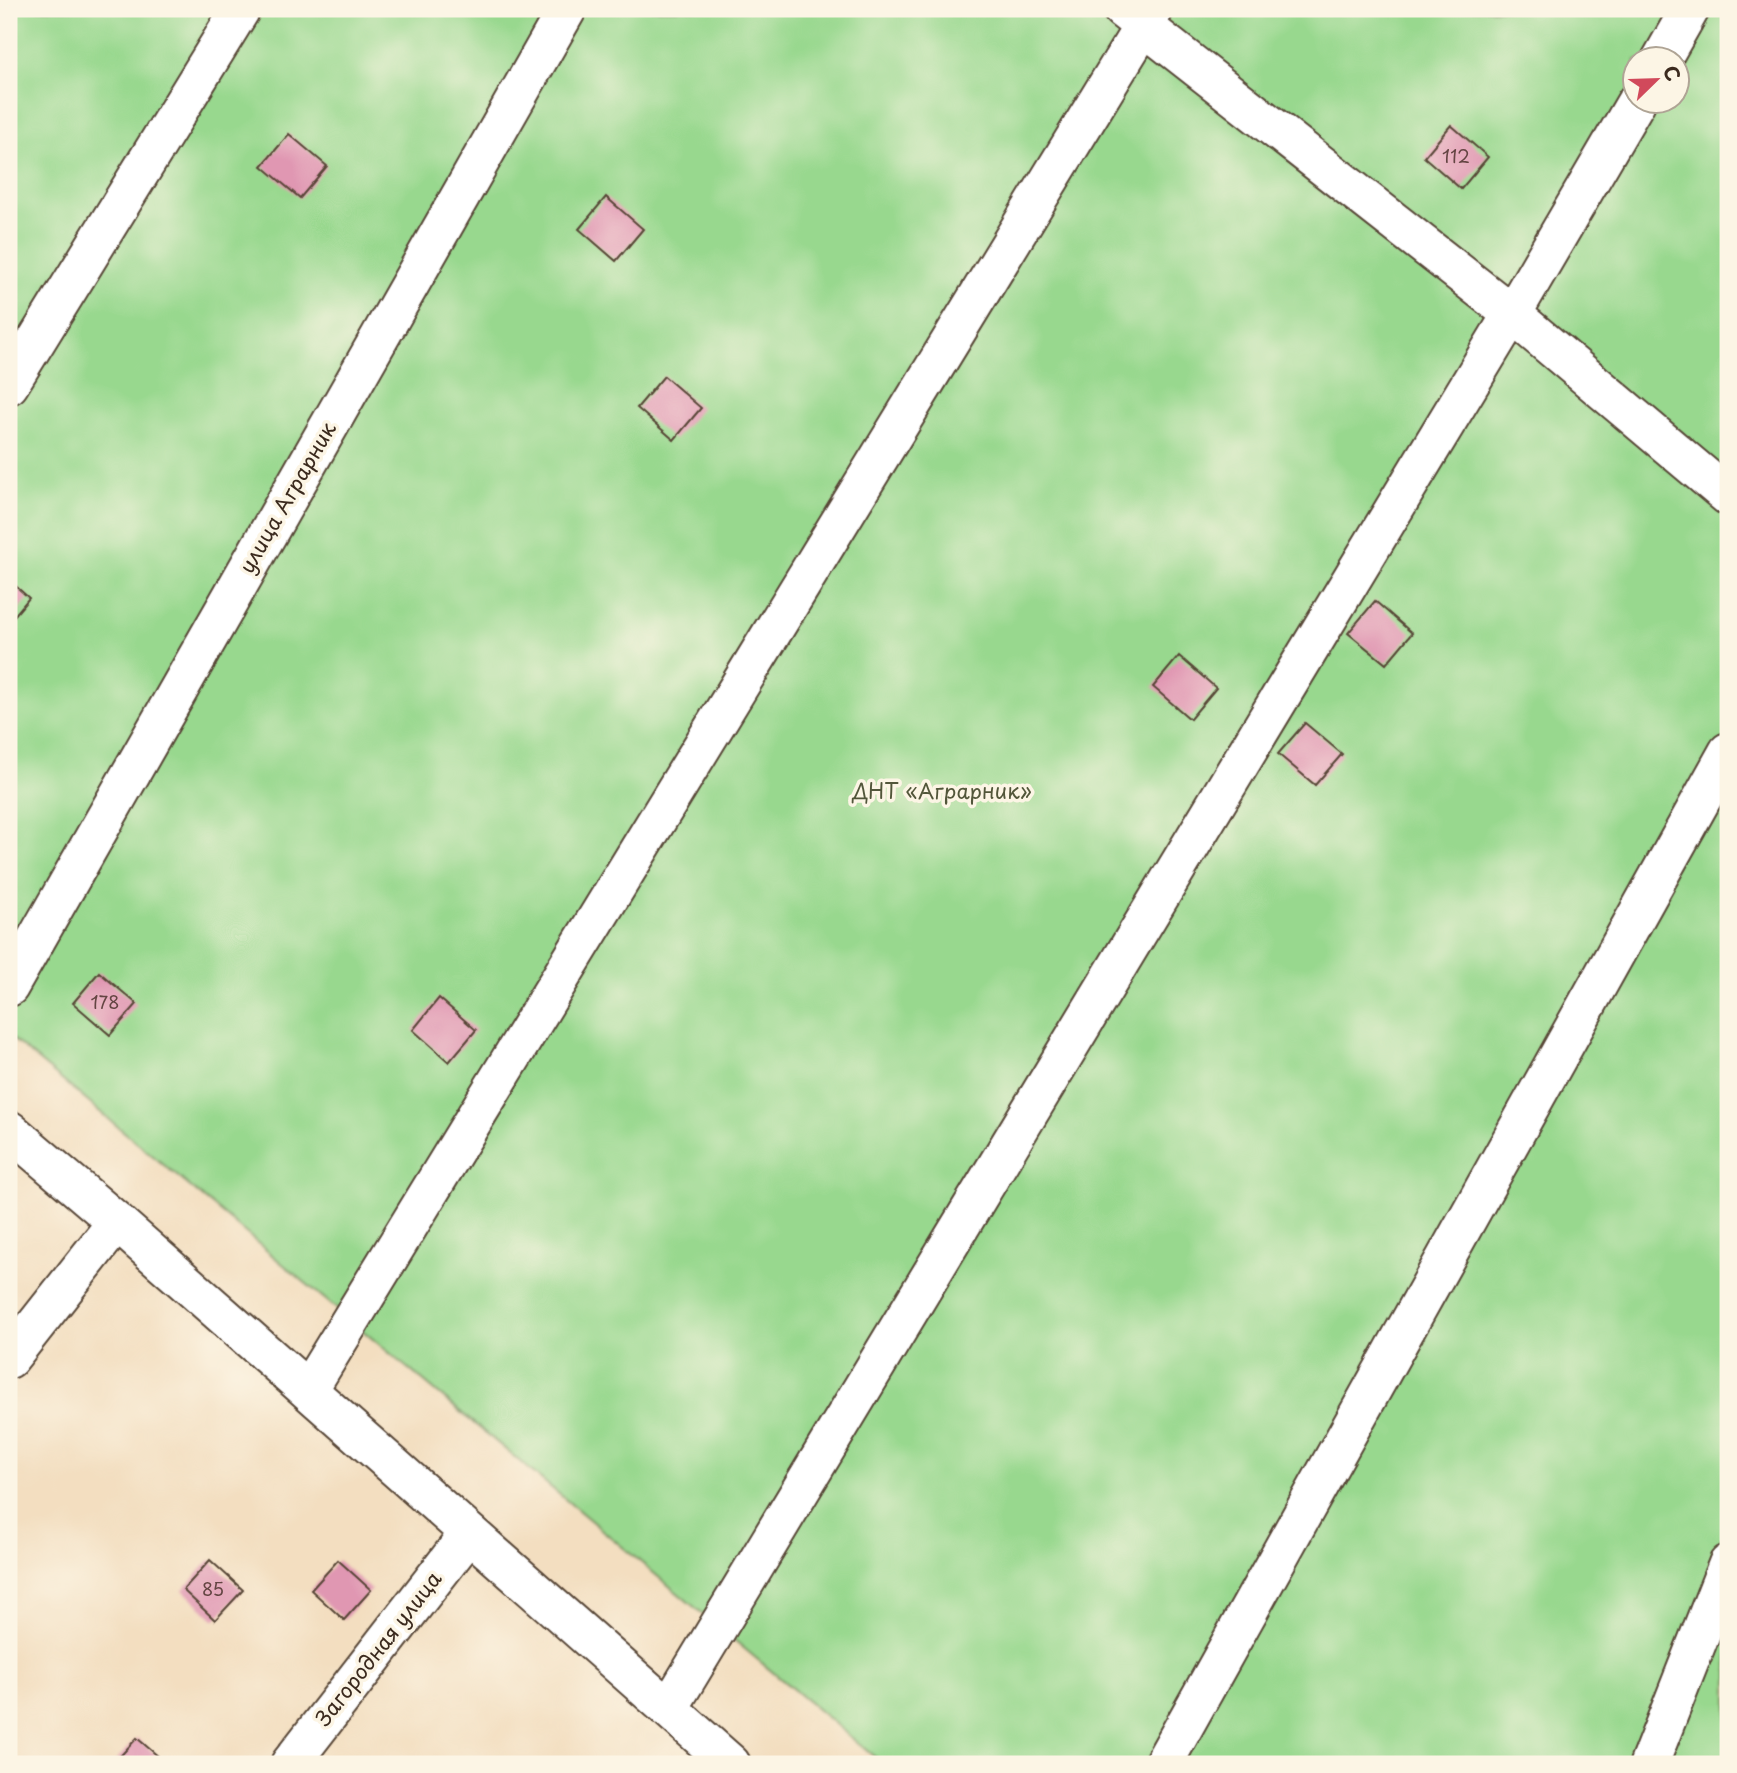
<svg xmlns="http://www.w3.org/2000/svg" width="1737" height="1773" font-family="'Playpen Sans',sans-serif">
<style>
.green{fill:#98d88e;stroke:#6a8156;stroke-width:2;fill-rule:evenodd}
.building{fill:#e097b2}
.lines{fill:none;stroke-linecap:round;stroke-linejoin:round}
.minor-casing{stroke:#574536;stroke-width:42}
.minor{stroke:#fff;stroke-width:38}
.labels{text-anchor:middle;stroke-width:7;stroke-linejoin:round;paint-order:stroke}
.number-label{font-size:18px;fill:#644543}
.street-label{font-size:21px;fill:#3b2a1e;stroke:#fcf5e5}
.park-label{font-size:21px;fill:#52563a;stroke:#fcf5e5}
</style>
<rect width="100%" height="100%" fill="#fcf5e5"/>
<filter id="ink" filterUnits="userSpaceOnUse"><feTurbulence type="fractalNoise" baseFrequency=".0143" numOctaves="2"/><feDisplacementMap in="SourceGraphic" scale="14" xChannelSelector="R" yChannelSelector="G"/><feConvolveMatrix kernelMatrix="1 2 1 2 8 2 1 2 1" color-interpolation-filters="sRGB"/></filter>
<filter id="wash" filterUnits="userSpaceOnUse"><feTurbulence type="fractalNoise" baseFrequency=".00686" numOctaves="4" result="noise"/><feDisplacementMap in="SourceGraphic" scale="28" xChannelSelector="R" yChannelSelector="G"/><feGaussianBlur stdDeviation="1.57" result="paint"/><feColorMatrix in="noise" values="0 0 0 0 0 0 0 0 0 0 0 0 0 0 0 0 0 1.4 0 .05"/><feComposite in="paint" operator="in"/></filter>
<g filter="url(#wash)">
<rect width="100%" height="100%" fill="#f3dec0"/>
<!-- green -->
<path class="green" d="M9,9H1728V1764H883L9,1036ZM1636,60H1678V102H1636Z"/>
<g id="blocks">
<!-- building -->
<g class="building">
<polygon points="1451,125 1488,157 1461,189 1424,157"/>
<polygon points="289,134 327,166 300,198 262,166"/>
<polygon points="606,197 643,229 616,261 579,229"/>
<polygon points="664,376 701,408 674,440 637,408"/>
<polygon points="9,580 29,598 9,622"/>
<polygon points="1375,601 1412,633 1386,664 1348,633"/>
<polygon points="1179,656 1216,688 1190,719 1153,687"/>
<polygon points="1305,723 1342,754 1315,785 1278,754"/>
<polygon points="99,972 137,1004 110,1035 73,1003"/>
<polygon points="439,998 476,1030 449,1062 413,1030"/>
<polygon points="210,1560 243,1590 215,1620 183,1590"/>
<polygon points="338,1560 371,1590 344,1620 311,1590"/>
<polygon points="137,1738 167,1764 113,1764"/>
</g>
</g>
</g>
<g filter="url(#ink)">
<use href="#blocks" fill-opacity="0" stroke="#574536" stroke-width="2"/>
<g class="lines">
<defs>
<g id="minor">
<polyline points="1122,9 1512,314 1728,496"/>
<polyline points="1661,60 1690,9"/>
<polyline points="9,385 241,9"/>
<polyline points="9,987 567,9"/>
<polyline points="9,1130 117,1222 731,1764"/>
<polyline points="9,1359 117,1222"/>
<polyline points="308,1390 1154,9"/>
<polyline points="669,1708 1512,314 1636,102"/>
<polyline points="290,1764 469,1534"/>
<polyline points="1163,1764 1728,752"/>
<polyline points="1649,1764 1728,1564"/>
</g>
</defs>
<!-- minor casing -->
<use href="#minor" class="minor-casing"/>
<!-- minor -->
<use href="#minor" class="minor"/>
</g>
</g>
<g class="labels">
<!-- number labels -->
<g class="number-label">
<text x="1456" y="163">112</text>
<text x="105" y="1009">178</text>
<text x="213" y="1596">85</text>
</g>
<!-- street labels -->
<g class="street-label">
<text transform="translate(288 498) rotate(-60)" y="7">улица Аграрник</text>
<text transform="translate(379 1649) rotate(-52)" y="7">Загородная улица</text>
</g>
<!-- park labels -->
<g class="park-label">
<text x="942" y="799">ДНТ «Аграрник»</text>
</g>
</g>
<!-- margin -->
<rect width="1737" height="1773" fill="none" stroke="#fcf5e5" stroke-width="35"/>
<!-- north arrow -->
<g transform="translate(1656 80) rotate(67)"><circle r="33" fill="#fcf5e5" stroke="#afa495" stroke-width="2"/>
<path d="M0-5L12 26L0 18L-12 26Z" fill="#d1495b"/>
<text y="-10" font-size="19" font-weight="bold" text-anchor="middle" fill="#3b2a1e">С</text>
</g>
</svg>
